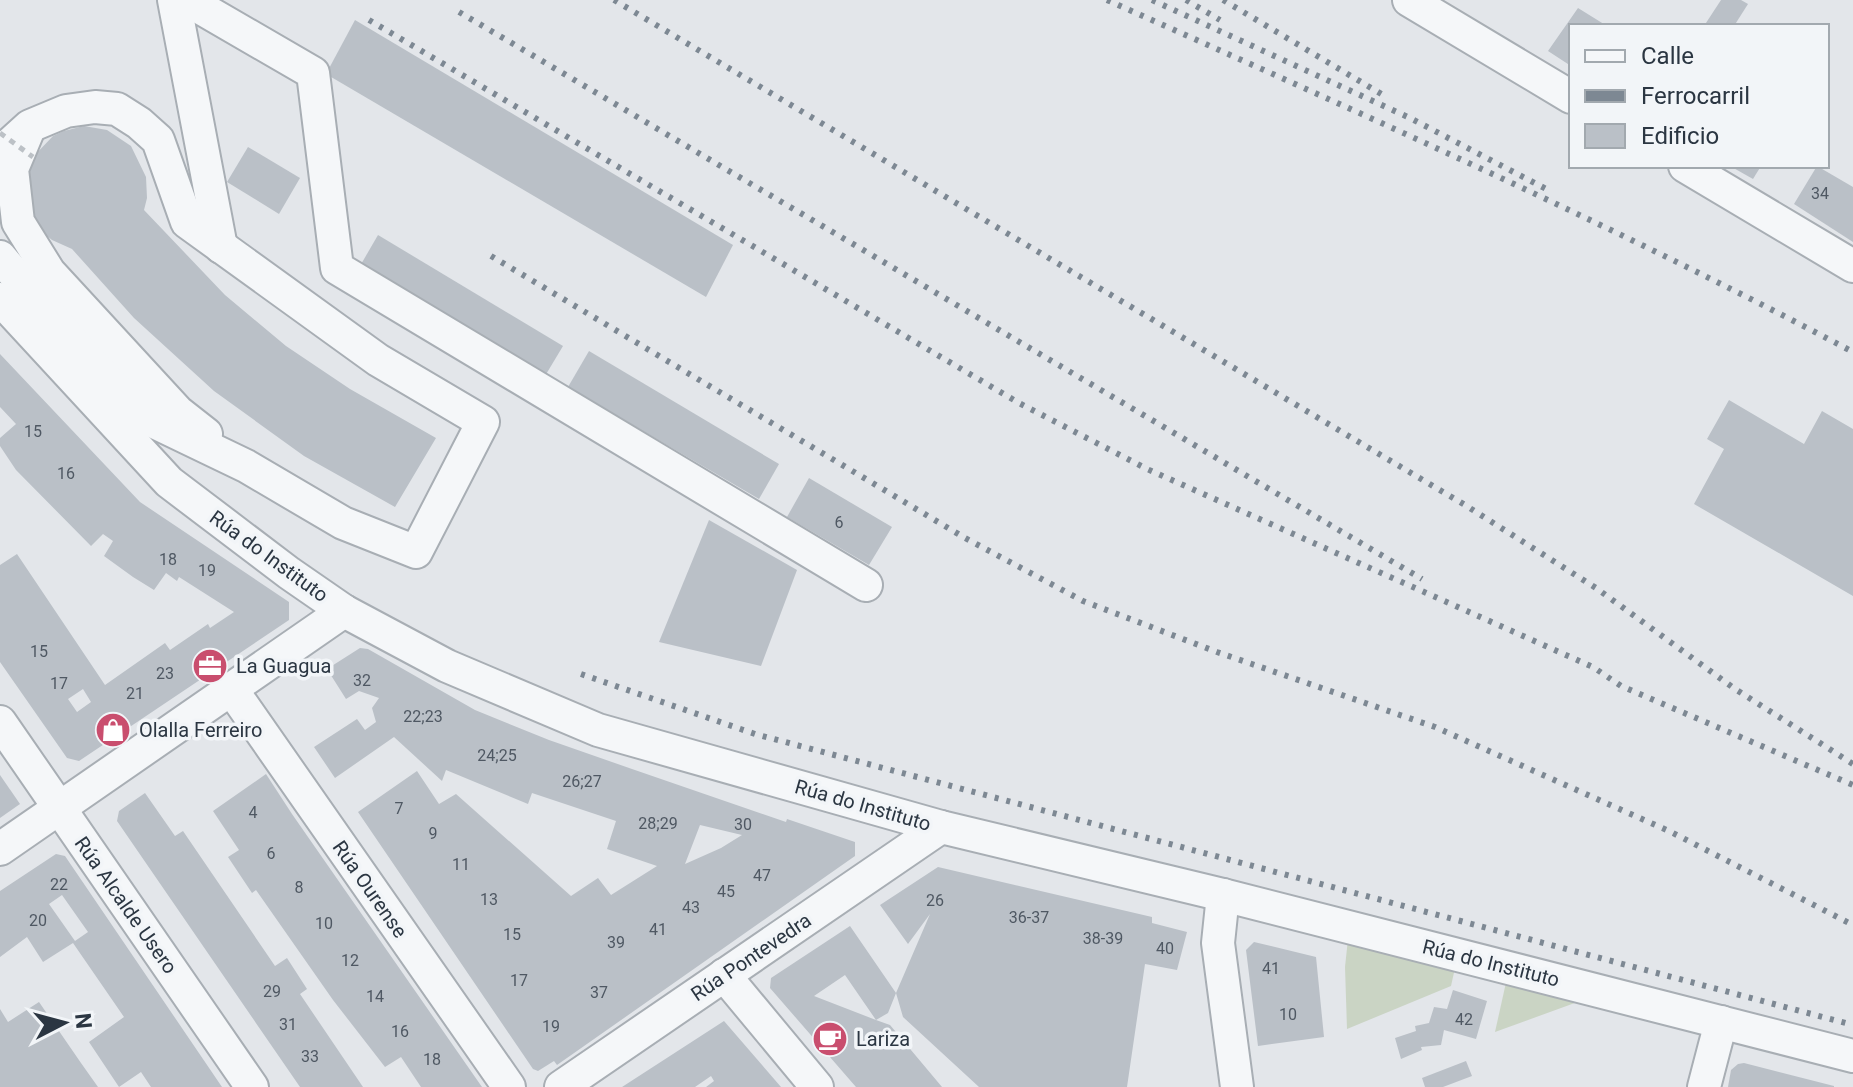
<svg xmlns="http://www.w3.org/2000/svg" width="1853" height="1087" font-family="Roboto,sans-serif">
<style>
.green{fill:#cad4c4}
.building{fill:#bac0c7;fill-rule:evenodd}
.lines{fill:none;stroke-linecap:round;stroke-linejoin:round}
.minor-casing{stroke:#a8aeb4;stroke-width:36}
.minor{stroke:#f5f7f9;stroke-width:32}
.rail{stroke:#7d8893;stroke-width:6;stroke-dasharray:4 8;stroke-linecap:butt}
.path-bridge{stroke:#bcc1c6;stroke-width:5;stroke-dasharray:6 6;stroke-linecap:butt}
.labels{text-anchor:middle;stroke-width:7;stroke-linejoin:round;paint-order:stroke}
.number-label{font-size:16px;fill:#4f5863}
.street-label{font-size:20px;fill:#2b3642;stroke:#f2f5f8}
.poi-label{font-size:20px;fill:#2b3642;stroke:#f2f5f8;text-anchor:start}
</style>
<rect width="100%" height="100%" fill="#e3e6ea"/>
<!-- green -->
<g class="green">
<polygon points="1348,939 1455,968 1451,986 1347,1029 1345,967"/>
<polygon points="1507,978 1583,1000 1495,1032"/>
</g>
<!-- building -->
<g class="building">
<polygon points="1721,0 1741,0 1748,4 1734,26 1704,26"/>
<polygon points="1578,8 1607,26 1571,26 1571,66 1548,51"/>
<polygon points="355,20 733,245 706,297 326,74"/>
<polygon points="84,126 107,130 131,146 146,177 147,198 144,210 225,295 286,346 350,389 436,438 395,507 304,456 214,391 134,318 72,249 52,240 41,231 32,218 25,179 33,157 53,136 64,131"/>
<polygon points="248,147 300,178 279,214 227,182"/>
<polygon points="1730,166 1761,166 1753,179"/>
<polygon points="1817,166 1853,187 1853,242 1794,204"/>
<polygon points="378,235 563,346 545,376 360,266"/>
<polygon points="589,351 779,464 759,499 568,387"/>
<path d="M0,354L140,502L289,602V620L79,761L67,758L0,662V565L17,554L105,685L165,643L170,650L208,624L210,628L234,612L179,577L177,581L166,573L154,590L133,577L104,556L113,541L103,534L91,546L16,470L0,446V438L16,424L0,407ZM83,689L91,702L77,712L68,699Z"/>
<polygon points="1729,400 1804,444 1822,411 1853,429 1853,596 1694,504 1724,449 1707,439"/>
<polygon points="809,478 892,527 869,565 787,517"/>
<polygon points="709,520 797,570 761,666 659,642"/>
<path d="M360,648L368,649L475,710L549,740L632,769L786,822L787,819L855,842V856L557,1065L554,1061L538,1071L533,1069L358,812L417,771L439,804L456,794L571,896L598,878L611,895L657,866L607,849L616,821L532,793L528,804L446,770L442,781L394,737L335,778L314,747L357,719L365,730L376,722L372,708L379,698L359,691L346,699L327,669ZM700,825L742,835L721,848L685,864Z"/>
<polygon points="266,774 292,814 482,1087 421,1087 401,1057 385,1067 333,1000 256,890 252,893 228,857 239,850 213,811"/>
<polygon points="0,775 20,804 0,818"/>
<polygon points="145,793 175,836 183,831 275,966 287,958 307,989 300,994 363,1087 300,1087 117,821 119,811"/>
<path d="M56,854L65,856L222,1087H151L141,1072L119,1087L89,1042L124,1017L73,943L43,962L27,937L0,957V891ZM62,895L88,932L75,941L49,904Z"/>
<polygon points="938,867 1152,917 1152,923 1187,932 1177,970 1145,964 1127,1087 979,1087 903,1017 896,993 930,914 908,944 880,905"/>
<polygon points="850,926 896,993 888,1013 876,1020 845,975 814,996 876,1020 890,1025 942,1087 856,1087 770,988 771,978"/>
<polygon points="1254,942 1316,957 1324,1037 1258,1046 1246,950"/>
<polygon points="1453,990 1487,1001 1476,1039 1444,1030 1441,1045 1421,1047 1422,1050 1401,1059 1395,1038 1416,1031 1415,1026 1429,1023 1434,1007 1447,1009"/>
<polygon points="39,1002 81,1063 98,1087 0,1087 0,1009 8,1022"/>
<polygon points="724,1021 781,1087 706,1087 714,1081 711,1076 695,1087 622,1087"/>
<polygon points="1466,1061 1472,1076 1443,1087 1425,1087 1422,1078"/>
<polygon points="1744,1063 1834,1086 1834,1087 1728,1087 1731,1070 1738,1064"/>
</g>
<g class="lines">
<defs>
<g id="minor">
<polyline points="174,0 221,247"/>
<polyline points="187,0 313,73 337,268 866,585"/>
<polyline points="1409,0 1571,97"/>
<polyline points="27,133 12,169 18,222 49,272 178,412 206,434"/>
<polyline points="0,153 30,126 66,111 95,107 117,109 139,123 158,140 187,222 378,360 483,422 416,552 343,523 246,466 142,416 83,354 0,257"/>
<polyline points="1685,166 1853,266"/>
<polyline points="0,299 169,482 289,573 344,611 447,666 598,730 941,827 1223,895 1853,1056"/>
<polyline points="232,690 509,1087"/>
<polyline points="0,722 252,1087"/>
<polyline points="0,849 344,611"/>
<polyline points="1223,895 1218,943 1237,1087"/>
<polyline points="724,975 817,1087"/>
<polyline points="561,1087 941,827"/>
<polyline points="1704,1087 1721,1022"/>
</g>
</defs>
<!-- minor casing -->
<use href="#minor" class="minor-casing"/>
<!-- minor -->
<use href="#minor" class="minor"/>
<!-- rail -->
<g class="rail">
<polyline points="614,0 1465,505 1596,588 1735,689 1853,764"/>
<path d="M1107,0C1358,112 1610,223 1853,352"/>
<polyline points="1152,0 1410,118 1552,192"/>
<polyline points="1186,0 1220,20"/>
<polyline points="1223,0 1383,95"/>
<polyline points="459,12 1422,579"/>
<polyline points="369,20 1019,403 1147,469 1593,667 1621,686 1853,785"/>
<polyline points="491,256 965,538 1083,601 1217,652 1435,727 1669,831 1853,925"/>
<polyline points="581,674 755,734 1853,1025"/>
</g>
<!-- path-bridge -->
<polyline class="path-bridge" points="0,133 33,157"/>
</g>
<!-- icons -->
<defs>
<symbol id="office-disc" viewBox="-11 -11 22 22"><circle r="9.5" fill="#c94e6e" stroke="#f2f5f8"/><path d="M-6-3h4V-5.5h4V-3h4V5H-6ZM-1-4.5V-3h2v-1.5ZM-6 0V1H6V0Z" fill="#fff"/></symbol>
<symbol id="shop-disc" viewBox="-11 -11 22 22"><circle r="9.5" fill="#c94e6e" stroke="#f2f5f8"/><path d="M-5-2.5h2.3a2.7 3.5 0 0 1 5.4 0H5L5.5 6h-11ZM-1.5-2.5h3a1.5 2.3 0 0 0-3 0Z" fill="#fff"/></symbol>
<symbol id="cafe-disc" viewBox="-11 -11 22 22"><circle r="9.5" fill="#c94e6e" stroke="#f2f5f8"/><path d="M-5.5-4.5H6V0H3Q3 3.5 0 3.5H-2.5Q-5.5 3.5-5.5 0ZM3-3.2v2h1.7v-2ZM-6 4.5H4V6H-6Z" fill="#fff"/></symbol>
</defs>
<g fill-rule="evenodd">
<use href="#office-disc" x="190" y="646" width="40" height="40"/>
<use href="#shop-disc" x="93" y="710" width="40" height="40"/>
<use href="#cafe-disc" x="810" y="1019" width="40" height="40"/>
</g>
<g class="labels">
<!-- number labels -->
<g class="number-label">
<text x="1820" y="199">34</text>
<text x="33" y="437">15</text>
<text x="66" y="479">16</text>
<text x="839" y="528">6</text>
<text x="168" y="565">18</text>
<text x="207" y="576">19</text>
<text x="39" y="657">15</text>
<text x="165" y="679">23</text>
<text x="362" y="686">32</text>
<text x="59" y="689">17</text>
<text x="135" y="699">21</text>
<text x="423" y="722">22;23</text>
<text x="497" y="761">24;25</text>
<text x="582" y="787">26;27</text>
<text x="399" y="814">7</text>
<text x="253" y="818">4</text>
<text x="658" y="829">28;29</text>
<text x="743" y="830">30</text>
<text x="433" y="839">9</text>
<text x="271" y="859">6</text>
<text x="461" y="870">11</text>
<text x="762" y="881">47</text>
<text x="59" y="890">22</text>
<text x="299" y="893">8</text>
<text x="726" y="897">45</text>
<text x="489" y="905">13</text>
<text x="935" y="906">26</text>
<text x="691" y="913">43</text>
<text x="1029" y="923">36-37</text>
<text x="38" y="926">20</text>
<text x="324" y="929">10</text>
<text x="658" y="935">41</text>
<text x="512" y="940">15</text>
<text x="1103" y="944">38-39</text>
<text x="616" y="948">39</text>
<text x="1165" y="954">40</text>
<text x="350" y="966">12</text>
<text x="1271" y="974">41</text>
<text x="519" y="986">17</text>
<text x="272" y="997">29</text>
<text x="599" y="998">37</text>
<text x="375" y="1002">14</text>
<text x="1288" y="1020">10</text>
<text x="1464" y="1025">42</text>
<text x="288" y="1030">31</text>
<text x="551" y="1032">19</text>
<text x="400" y="1037">16</text>
<text x="310" y="1062">33</text>
<text x="432" y="1065">18</text>
</g>
<!-- street labels -->
<g class="street-label">
<text transform="translate(269 556) rotate(36)" y="7">Rúa do Instituto</text>
<text transform="translate(863 805) rotate(16)" y="7">Rúa do Instituto</text>
<text transform="translate(370 889) rotate(55)" y="7">Rúa Ourense</text>
<text transform="translate(126 905) rotate(55)" y="7">Rúa Alcalde Usero</text>
<text transform="translate(751 957) rotate(-34)" y="7">Rúa Pontevedra</text>
<text transform="translate(1491 963) rotate(14)" y="7">Rúa do Instituto</text>
</g>
<!-- poi labels -->
<g class="poi-label">
<text x="236" y="673">La Guagua</text>
<text x="139" y="737">Olalla Ferreiro</text>
<text x="856" y="1046">Lariza</text>
</g>
</g>
<!-- legend -->
<rect x="1569" y="24" width="260" height="144" fill="#f2f5f8" stroke="#a2a9af" stroke-width="2"/>
<rect x="1585" y="50" width="40" height="12" fill="#f5f7f9" stroke="#a2a9af" stroke-width="2"/>
<text x="1641" y="64" font-size="24" fill="#2b3642">Calle</text>
<rect x="1585" y="90" width="40" height="12" fill="#7d8893" stroke="#a2a9af" stroke-width="2"/>
<text x="1641" y="104" font-size="24" fill="#2b3642">Ferrocarril</text>
<rect x="1585" y="124" width="40" height="24" fill="#bac0c7" stroke="#a2a9af" stroke-width="2"/>
<text x="1641" y="144" font-size="24" fill="#2b3642">Edificio</text>
<!-- north arrow -->
<g transform="translate(64 1023) rotate(84)" stroke="#f2f5f8" stroke-width="6" paint-order="stroke">
<path d="M0-6L14 30L0 20L-14 30Z" fill="#2b3642"/>
<text y="-12" font-size="22" font-weight="bold" text-anchor="middle" fill="#2b3642">N</text>
</g>
</svg>
